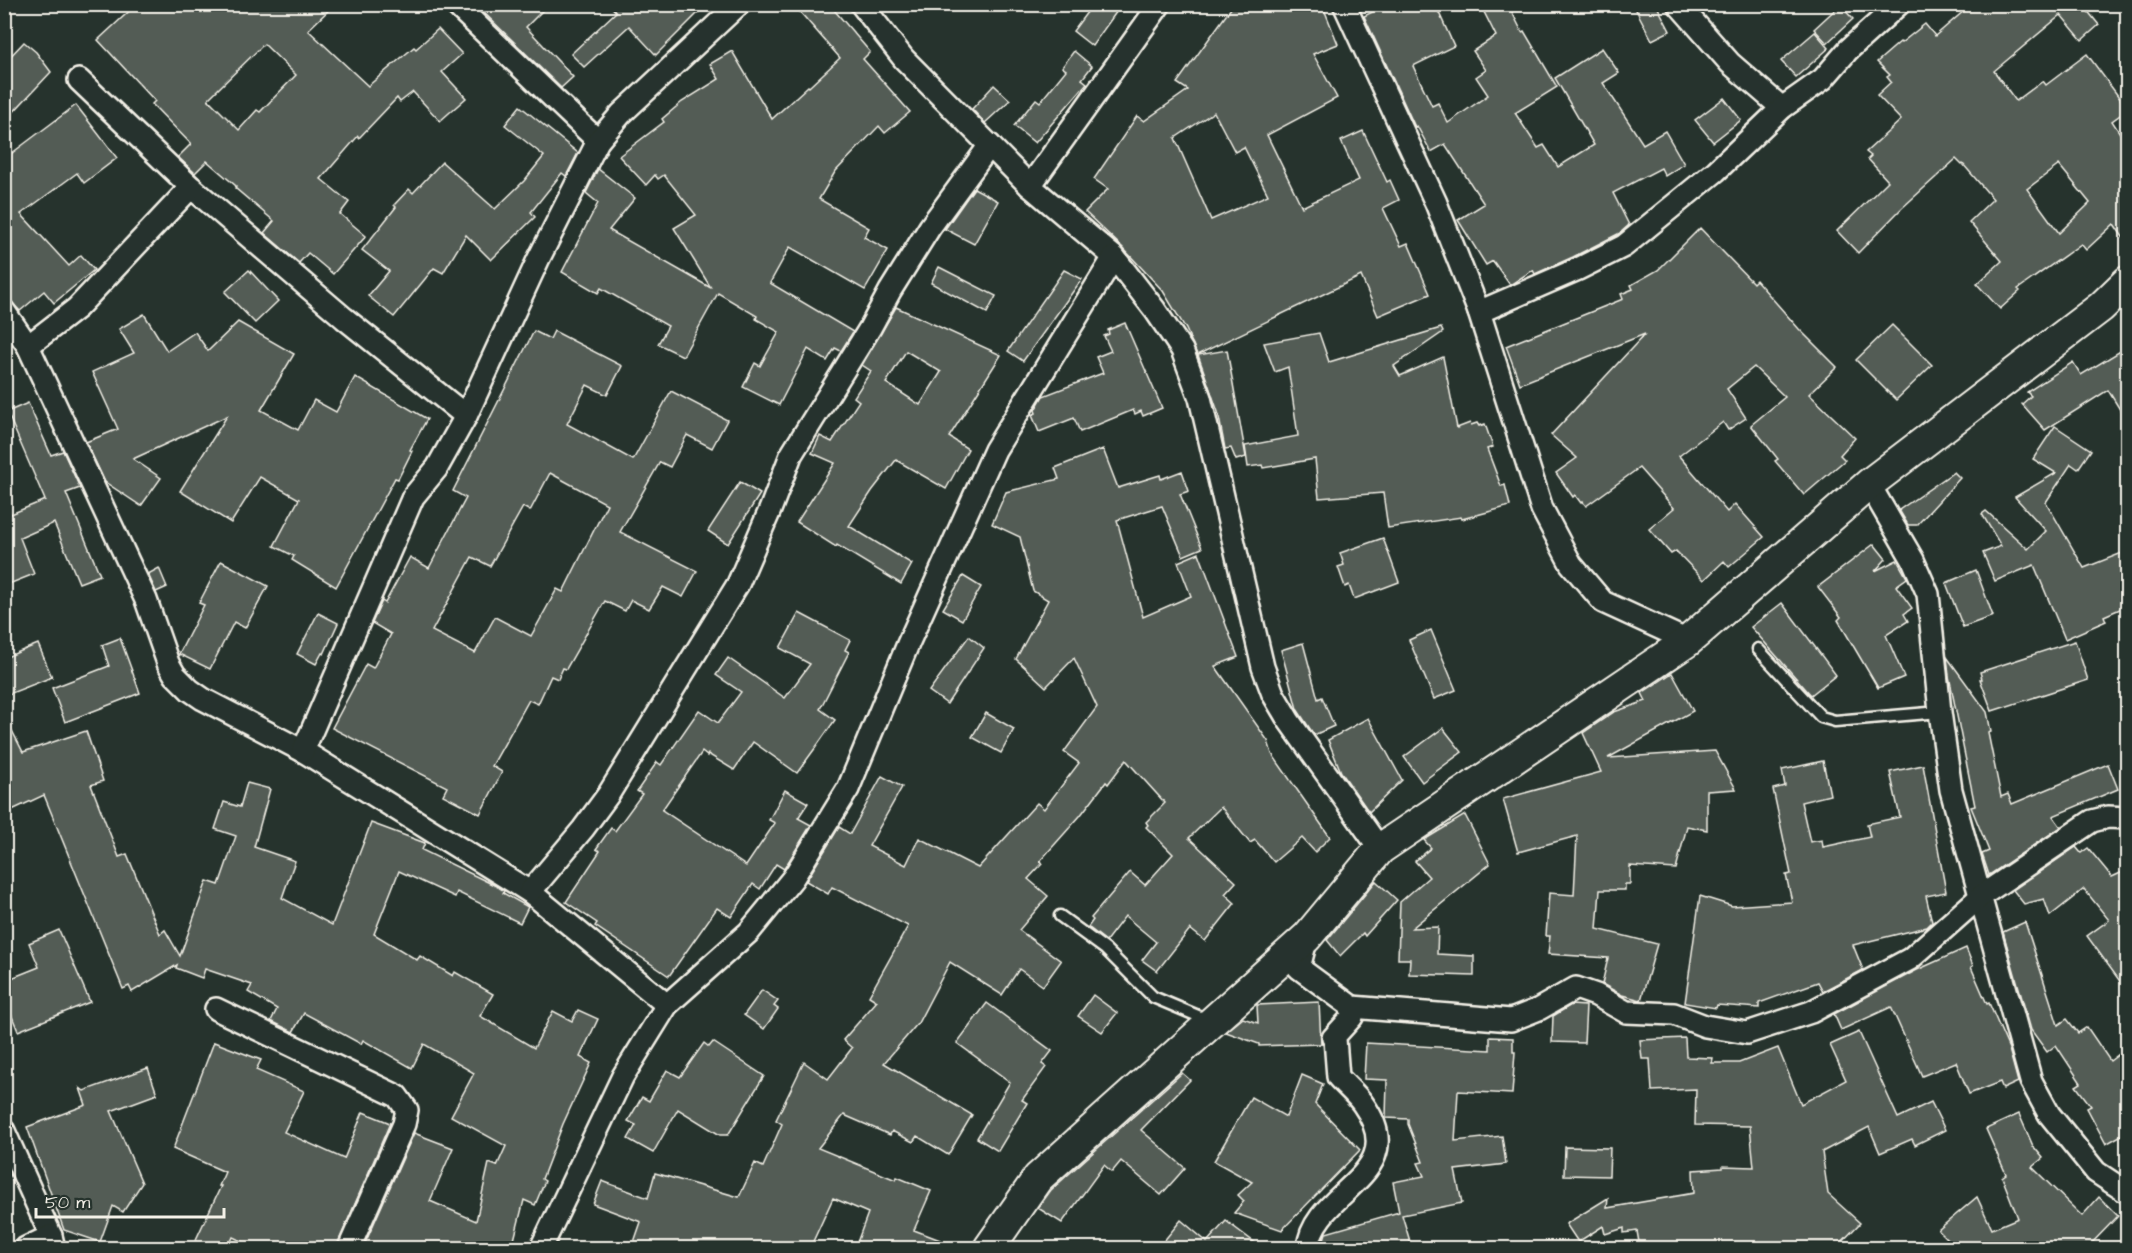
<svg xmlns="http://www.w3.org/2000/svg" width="2132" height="1253" font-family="'Architects Daughter',sans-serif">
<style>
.building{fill:#525c55;stroke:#f4f1e8;stroke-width:1.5;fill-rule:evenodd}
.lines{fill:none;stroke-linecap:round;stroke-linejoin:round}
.lane-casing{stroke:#f4f1e8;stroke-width:15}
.street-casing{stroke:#f4f1e8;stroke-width:26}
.secondary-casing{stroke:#f4f1e8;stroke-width:34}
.lane{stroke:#26332d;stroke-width:10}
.street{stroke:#26332d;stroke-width:21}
.secondary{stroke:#26332d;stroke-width:30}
</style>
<rect width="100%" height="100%" fill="#26332d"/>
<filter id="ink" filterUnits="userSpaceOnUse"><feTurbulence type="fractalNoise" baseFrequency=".0167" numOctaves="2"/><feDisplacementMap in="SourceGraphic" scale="12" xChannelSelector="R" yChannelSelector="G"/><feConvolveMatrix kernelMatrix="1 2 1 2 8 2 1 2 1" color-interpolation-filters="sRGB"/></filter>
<g filter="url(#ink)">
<!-- building -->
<g class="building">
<path d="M137,4H335L308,30L368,86L414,47L416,49L438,29L462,54L442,72L466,98L440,121L413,92L400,102L397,98L359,138L358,136L321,179L349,202L340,214L366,236L333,274L308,253L299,263L264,233L274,221L235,188L236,186L207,161L195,173L178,157L191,144L152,104L155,101L98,40ZM264,44L296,75L260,112L257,110L239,130L208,99Z"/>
<polygon points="475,4 549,4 526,27 573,77 561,88"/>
<polygon points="609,4 707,4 656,55 629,26 584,67 571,54 616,12"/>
<polygon points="793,4 829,4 870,52 863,59 910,112 885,133 879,126 835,172 819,199 869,228 864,237 888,250 865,290 790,247 770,283 853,332 841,351 835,348 827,361 808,349 779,405 743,387 755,363 760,366 779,332 756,319 757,316 718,293 683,356 658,344 668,326 601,288 598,293 562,272 598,203 586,193 598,169 635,198 609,230 711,288 674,228 696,215 664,175 658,179 655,175 646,185 619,156 664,122 662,119 682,102 719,79 710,64 732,51 772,119 808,86 809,87 840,58"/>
<polygon points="1093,4 1122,4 1092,46 1073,31"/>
<path d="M1234,4H1322L1338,44L1313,54L1337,98L1267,135L1302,207L1359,180L1341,141L1363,131L1387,182L1390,180L1399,200L1383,208L1401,246L1408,243L1430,294L1378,316L1361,276L1197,355L1186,329L1163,291L1122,247L1085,212L1108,189L1094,179L1137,116L1144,121L1188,90L1177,83ZM1214,112L1235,152L1244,147L1268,195L1211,220L1175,138Z"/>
<polygon points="1389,4 1435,4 1454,46 1413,66 1432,106 1438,103 1448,123 1488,95 1476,77 1486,70 1473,51 1496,36 1480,4 1508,4 1522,32 1524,31 1557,87 1515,113 1538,148 1544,145 1558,167 1594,145 1555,78 1602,48 1619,73 1603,83 1643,144 1665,131 1684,164 1665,176 1661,168 1613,193 1629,225 1620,233 1573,257 1535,274 1533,270 1510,285 1493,261 1486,265 1458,220 1484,204 1445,144 1431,152 1417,126 1415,127 1364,16"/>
<polygon points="1633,4 1656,4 1670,31 1652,40"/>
<path d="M1972,4H2082L2099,25L2082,40L2061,15L1994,71L2016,101L2043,81L2046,85L2087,54L2127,108V110L2112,121L2127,144V243L2114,224L2086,250L2081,244L2018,289L2020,291L2000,309L1977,284L2002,261L1969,222L1993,199L1963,164L1962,165L1956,159L1902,208L1858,253L1837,231L1888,181L1868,159L1871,156L1866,152L1901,120L1877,95L1891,82L1887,77L1890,75L1877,62L1900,42L1901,43L1925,24L1935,36ZM2059,165L2090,203L2059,233L2027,189Z"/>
<polygon points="1840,5 1853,19 1827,43 1814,29"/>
<polygon points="1815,32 1829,48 1796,77 1781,61"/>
<polygon points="24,42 36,52 51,72 4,122 4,63"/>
<polygon points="1074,51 1092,66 1082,79 1087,83 1035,143 1014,126 1036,99 1040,102 1066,70 1062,67"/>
<polygon points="994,85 1010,100 985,123 972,109"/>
<polygon points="1724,98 1741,120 1713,142 1695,120"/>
<polygon points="76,105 117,158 84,183 77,173 21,214 69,266 81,255 94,270 54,303 44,291 20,311 4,294 4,159"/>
<polygon points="520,106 578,153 566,176 562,173 531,212 535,217 491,260 466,235 443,273 434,268 394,317 368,296 389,271 362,250 396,207 394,205 409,189 413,193 442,162 495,209 524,181 544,156 505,125"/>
<polygon points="974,188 998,201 974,244 945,229"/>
<polygon points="1700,228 1753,283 1756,280 1799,329 1837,367 1809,394 1855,438 1840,455 1845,460 1804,495 1775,461 1778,459 1751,425 1785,397 1754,367 1727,389 1746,418 1728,430 1723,422 1679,456 1727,512 1735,504 1764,537 1729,567 1724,561 1704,580 1676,551 1671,554 1649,529 1674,508 1639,468 1586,506 1583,502 1581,503 1575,495 1573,497 1556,473 1577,458 1551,435 1645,334 1520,384 1506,346 1623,299 1621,294 1633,289 1631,285 1658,270"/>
<polygon points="939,267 996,296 987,313 931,283"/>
<polygon points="249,270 278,301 255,323 225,292"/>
<polygon points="1064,270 1082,279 1023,361 1008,351"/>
<path d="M896,307L1001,355L949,437L968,449L946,489L896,460L872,491L849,526L912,564L901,584L837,545L836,547L797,522L835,463L812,453L820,436L832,442L859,401L854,397L871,371L862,365ZM906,351L941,372L920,405L886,383Z"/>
<polygon points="144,314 167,351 195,332 208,351 238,322 294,354 261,410 298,430 314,400 336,412 355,377 427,419 410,450 412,451 398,479 395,478 336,587 292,560 294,556 274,546 299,499 260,477 231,523 180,491 227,416 133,459 161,478 141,506 105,482 86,442 118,429 92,372 134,353 119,329"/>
<polygon points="1125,323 1162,408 1143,416 1141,411 1135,414 1133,410 1080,432 1074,418 1039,432 1032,415 1036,413 1035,410 1043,396 1103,373 1096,357 1111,351 1104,336 1109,334 1108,330"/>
<polygon points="1892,325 1932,365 1896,400 1856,360"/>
<polygon points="1441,328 1443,332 1394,366 1400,376 1443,357 1457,428 1470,423 1471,425 1477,423 1479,426 1485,424 1493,447 1487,449 1501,486 1505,485 1510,506 1462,519 1461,517 1388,528 1383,493 1319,498 1315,459 1263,468 1262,465 1248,467 1245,446 1298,436 1288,367 1275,372 1264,343 1319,333 1329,362"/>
<path d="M534,331L550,339L554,331L622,366L607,395L587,385L567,424L633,460L671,391L727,420L712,448L687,435L670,467L660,462L620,532L697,571L683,597L663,587L649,609L631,600L625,611L605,601L566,669L563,668L558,679L551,676L538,704L529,700L492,766L502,772L480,814L443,795L447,787L332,728L366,664L373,668L391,634L372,623L382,601L385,603L410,557L429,568L466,498L453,491ZM550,473L607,504L563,592L557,589L531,636L495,617L475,653L432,631L472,557L490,566L523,507L530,511Z"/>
<polygon points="2127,347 2127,421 2108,390 2045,430 2022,404 2031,396 2027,392 2073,362 2081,375"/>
<polygon points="1227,350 1246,457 1236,460 1231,448 1225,449 1218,412 1198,355"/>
<polygon points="28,403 51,455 63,451 80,488 66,493 100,575 79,583 54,523 20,538 34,574 4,586 4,502 11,514 45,500 7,412"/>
<polygon points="2055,426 2091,450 2078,469 2071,464 2046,502 2084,568 2127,551 2127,606 2104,616 2106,621 2065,639 2034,565 1995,581 1983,553 2001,546 1982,514 1986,511 2028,549 2046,531 2015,497 2056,473 2033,459"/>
<polygon points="1103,449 1118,488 1160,475 1161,479 1182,471 1189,491 1180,494 1202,548 1183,556 1162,506 1117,520 1143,617 1191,596 1178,562 1199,553 1238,657 1215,666 1268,741 1272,754 1330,837 1315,852 1302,838 1274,862 1255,840 1250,843 1221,807 1189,838 1236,882 1225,894 1235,903 1205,941 1190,929 1157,971 1142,960 1156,942 1125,916 1106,941 1088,927 1093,920 1091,918 1130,872 1145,885 1173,854 1146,827 1148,825 1146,822 1165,803 1126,760 1108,784 1106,782 1080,816 1040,861 1042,864 1028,879 1048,896 1019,930 1061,961 1043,986 1019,969 1002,995 950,962 918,1023 884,1063 972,1115 948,1155 917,1136 913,1142 892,1131 890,1135 844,1115 818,1148 896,1180 897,1177 931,1191 914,1230 956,1246 956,1248 855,1248 868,1213 833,1198 810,1248 632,1248 641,1222 593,1204 602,1181 648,1198 655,1173 739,1197 755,1163 763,1167 782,1124 776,1120 804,1062 828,1079 852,1048 843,1040 877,1001 869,996 908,926 832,887 828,894 806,881 839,827 850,834 882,776 902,787 869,846 906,865 919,838 978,868 1037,803 1044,809 1079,763 1064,752 1097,707 1074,658 1046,687 1016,659 1048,600 1033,591 1020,537 992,524 1006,492 1059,479 1055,468"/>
<polygon points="1954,472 1960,478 1917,525 1908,525 1899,510"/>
<polygon points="740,482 760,494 728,544 708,531"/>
<polygon points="1383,538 1399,582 1354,599 1349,585 1345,587 1338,567 1344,565 1340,553"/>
<polygon points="1874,544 1886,559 1875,571 1897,560 1907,578 1896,586 1912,608 1904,614 1908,621 1886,635 1904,677 1878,688 1838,620 1841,617 1818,587"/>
<polygon points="221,561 268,586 245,628 234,622 210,669 179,654 204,605 199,603"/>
<polygon points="159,568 167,587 156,592 148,574"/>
<polygon points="1976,570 1993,616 1963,627 1946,583"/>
<polygon points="963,576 981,587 962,620 943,609"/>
<polygon points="1782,603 1836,675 1811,695 1751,627"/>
<polygon points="318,613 338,623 324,654 322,653 316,664 297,654"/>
<polygon points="799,613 850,640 845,650 849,652 820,709 835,720 816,747 797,773 753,742 734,770 708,754 707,756 702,752 662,810 746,866 775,823 769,820 785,790 808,803 798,818 811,825 784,869 776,864 760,889 753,884 731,917 717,908 669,976 595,926 597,923 566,902 600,851 596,849 611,828 615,831 642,794 637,791 657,762 661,765 699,710 718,723 741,692 716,675 728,658 785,698 810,664 780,648"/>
<polygon points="1431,630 1456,690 1434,699 1409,640"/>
<polygon points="969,636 984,648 947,704 929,691"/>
<polygon points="120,638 140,693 65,722 52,688 109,666 102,645"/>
<polygon points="2075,641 2088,680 1992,711 1980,679 1982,679 1980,672"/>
<polygon points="1303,643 1318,699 1322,697 1334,726 1314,735 1297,709 1281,650"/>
<polygon points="38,644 52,677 4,696 4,658"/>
<polygon points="1947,657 1987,712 1991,732 1988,733 2001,797 2008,794 2012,804 2108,764 2118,789 2053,816 2061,827 1989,875 1982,854 1989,851 1971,807 1975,806 1949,676"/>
<polygon points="1672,673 1693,711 1608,758 1715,751 1736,789 1707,791 1707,830 1687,826 1676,869 1630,866 1630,884 1625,884 1625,890 1600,890 1597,929 1657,944 1641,1000 1622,995 1602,984 1608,958 1548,954 1550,936 1546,936 1549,893 1574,895 1577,836 1518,852 1503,799 1601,772 1583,733 1614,712 1646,701 1642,693"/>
<polygon points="986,713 1014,729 1001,753 972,737"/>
<polygon points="4,715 23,752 86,731 103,781 91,785 119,857 127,854 160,934 165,930 180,956 207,881 219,885 236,836 215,829 224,802 240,807 247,783 270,789 254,847 295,861 282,898 332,925 371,823 425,843 422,850 498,887 504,891 503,893 528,907 520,923 457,892 455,897 399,871 374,934 417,960 420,956 453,976 455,972 493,994 480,1016 534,1048 553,1011 572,1021 578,1010 598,1019 580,1057 591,1063 563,1124 542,1179 545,1181 535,1205 524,1200 512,1248 363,1248 414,1133 453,1148 430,1201 476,1221 489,1163 497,1166 506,1146 451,1116 474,1073 424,1044 412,1068 363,1040 361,1044 304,1013 293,1032 271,1021 277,1009 248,992 252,985 205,969 202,978 176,968 177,965 132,992 129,986 123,989 44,795 12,810 4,795"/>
<polygon points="1368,718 1402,780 1369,812 1341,772 1328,740"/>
<polygon points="1443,728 1462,752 1422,782 1404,757"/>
<polygon points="1823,761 1830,795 1801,802 1810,842 1822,840 1823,847 1870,837 1867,824 1900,817 1890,772 1923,765 1946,892 1926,896 1932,922 1927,927 1853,945 1863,970 1823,991 1818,982 1759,1003 1759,1008 1717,1005 1716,1008 1685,1003 1700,896 1732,906 1792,902 1786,875 1791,874 1773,789 1785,786 1782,770"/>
<polygon points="1465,815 1490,864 1412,928 1438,927 1437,954 1474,956 1474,976 1409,974 1410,959 1398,959 1400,902 1429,877 1415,861 1431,848 1424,840"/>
<polygon points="2076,847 2081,853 2088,848 2112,877 2127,870 2127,991 2087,936 2109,920 2084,889 2050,916 2044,899 2024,904 2013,890"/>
<polygon points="1376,881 1397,900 1365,936 1363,933 1340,956 1327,940"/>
<polygon points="2025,922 2058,1025 2067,1019 2078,1033 2087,1027 2110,1061 2127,1048 2127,1132 2106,1144 2087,1108 2091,1106 2076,1086 2081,1083 2056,1045 2047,1052 2031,1030 2003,932"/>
<polygon points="59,930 90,1002 18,1031 4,997 4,981 39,967 29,943"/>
<polygon points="1966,948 1973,966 1971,967 1987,1004 1989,1003 2009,1049 2018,1082 2003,1089 2000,1082 1969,1094 1956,1062 1922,1076 1891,1007 1841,1030 1834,1014 1917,970"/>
<polygon points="762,990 778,1001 774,1006 778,1009 764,1029 744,1015"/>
<polygon points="1093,995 1117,1013 1102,1032 1078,1016"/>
<polygon points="1319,1002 1321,1044 1259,1046 1259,1044 1226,1032 1243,1018 1258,1023 1257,1005"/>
<polygon points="987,1003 1052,1051 1042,1064 1046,1067 1022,1100 1027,1103 998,1151 977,1138 1010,1082 957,1043"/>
<polygon points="1571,1005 1586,1006 1584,1043 1552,1042 1553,1016"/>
<polygon points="1859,1032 1898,1118 1931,1102 1945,1130 1915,1145 1912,1139 1880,1153 1869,1127 1822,1152 1828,1194 1860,1223 1836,1248 1640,1248 1637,1231 1624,1233 1624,1228 1605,1234 1603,1226 1578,1242 1566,1224 1608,1198 1607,1208 1694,1193 1693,1170 1723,1168 1723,1166 1754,1167 1750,1126 1695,1125 1696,1089 1652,1091 1650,1059 1642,1059 1640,1040 1685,1038 1686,1057 1713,1058 1712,1063 1739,1063 1778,1048 1801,1104 1846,1080 1830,1045"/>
<polygon points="1490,1037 1513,1038 1513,1052 1515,1052 1512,1094 1458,1091 1455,1141 1502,1136 1506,1164 1455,1170 1462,1203 1402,1215 1412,1248 1321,1248 1326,1233 1399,1212 1393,1182 1424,1176 1418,1163 1423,1162 1408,1124 1408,1119 1386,1118 1387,1080 1364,1079 1366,1043 1490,1050"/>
<polygon points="214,1042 261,1060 256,1070 304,1091 284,1132 344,1159 363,1112 390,1123 336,1248 256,1248 233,1237 228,1248 192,1248 221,1186 219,1186 225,1172 173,1149"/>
<polygon points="713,1042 764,1076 728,1135 720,1135 678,1109 653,1153 628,1139 636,1125 628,1121 642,1097 649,1101 667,1070 680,1077 704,1043 709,1047"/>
<polygon points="148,1068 157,1094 111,1111 142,1183 123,1212 113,1206 100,1242 64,1230 27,1127 86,1105 80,1088 84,1091"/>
<polygon points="1182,1073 1190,1080 1141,1130 1185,1168 1161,1195 1121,1161 1112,1172 1104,1165 1062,1223 1038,1208 1051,1190"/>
<polygon points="1302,1075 1323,1084 1315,1104 1360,1150 1282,1230 1234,1213 1244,1201 1238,1195 1252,1182 1214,1161 1251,1097 1286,1117"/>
<polygon points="2019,1114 2033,1146 2043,1158 2032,1167 2082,1216 2099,1197 2118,1216 2087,1248 1948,1248 1954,1246 1938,1230 1977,1197 1992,1229 2018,1218 2002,1177 2006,1174 1986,1129"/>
<polygon points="1565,1147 1610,1148 1609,1176 1564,1175"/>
<polygon points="1181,1220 1207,1242 1226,1221 1262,1248 1158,1248"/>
</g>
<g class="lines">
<defs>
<g id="lane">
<polyline points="1758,649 1821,717 1835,721 1940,712"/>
<polyline points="1060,916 1105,949 1153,997 1210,1021"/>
</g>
<g id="street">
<polyline points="455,4 598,141"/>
<polyline points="861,4 904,59 1030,186 1114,257 1155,310 1182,350 1200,398 1263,667 1273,694 1289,721 1380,849"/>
<polyline points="1344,4 1436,203 1479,312 1542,509 1571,564 1603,602 1688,641"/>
<polyline points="1678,4 1730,63 1782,108"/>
<polyline points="79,80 191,187 344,318 466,416"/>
<polyline points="1030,186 1160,4"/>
<polyline points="4,311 28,346 146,600 168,663 175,675 190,690 203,699 303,751 530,892 667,1005"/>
<polyline points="1479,312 1578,269 1624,246 1716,171 1782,108 1823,79 1848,50 1899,4"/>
<polyline points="28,346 77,308 191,187"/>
<polyline points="1869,484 1913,560 1928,594 1940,712 1951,790 2031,1081 2049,1114 2096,1172 2128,1193"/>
<polyline points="303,751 413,497 437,468 466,416 538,260 598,141 621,114 739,4"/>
<polyline points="530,892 583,829 608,795 738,584 770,510 791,455 870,328 890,291 930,227 990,145"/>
<polyline points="1307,937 1299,968 1352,1007"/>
<polyline points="216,1009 397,1096 407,1110 404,1124 349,1248"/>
<polyline points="4,1131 51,1236 54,1248"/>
<polyline points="26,1248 51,1236"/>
<polyline points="541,1248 623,1076 667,1005 749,932 793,878 848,789 908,644 995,450 1114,257"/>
<path d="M1308,1248C1313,1189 1414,1176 1363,1104C1357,1095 1346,1086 1338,1077L1335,1039L1333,1038L1352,1017V1007L1511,1020L1539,1009L1576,988L1596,995L1626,1012L1674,1014L1705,1026L1747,1033L1811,1012L1910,959L1981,896L2092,821L2108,817L2128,818"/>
</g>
<polyline id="secondary" points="989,1248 1038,1178 1307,937 1380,849 1688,641 1869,484 2101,307 2128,281"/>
</defs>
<!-- lane casing -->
<use href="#lane" class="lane-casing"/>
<!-- street casing -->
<use href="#street" class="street-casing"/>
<!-- secondary casing -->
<use href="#secondary" class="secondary-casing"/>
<!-- lane -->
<use href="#lane" class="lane"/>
<!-- street -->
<use href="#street" class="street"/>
<!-- secondary -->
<use href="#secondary" class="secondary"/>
</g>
</g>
<!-- margin -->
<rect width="2132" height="1253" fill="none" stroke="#26332d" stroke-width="24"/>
<rect x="12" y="12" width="2108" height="1229" fill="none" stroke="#f4f1e8" stroke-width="2" filter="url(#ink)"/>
<!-- scale -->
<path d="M36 1208v9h188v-9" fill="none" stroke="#f4f1e8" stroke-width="3"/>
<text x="45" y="1208" font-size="18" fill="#f4f1e8" stroke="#26332d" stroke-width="4.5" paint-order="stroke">50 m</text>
</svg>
